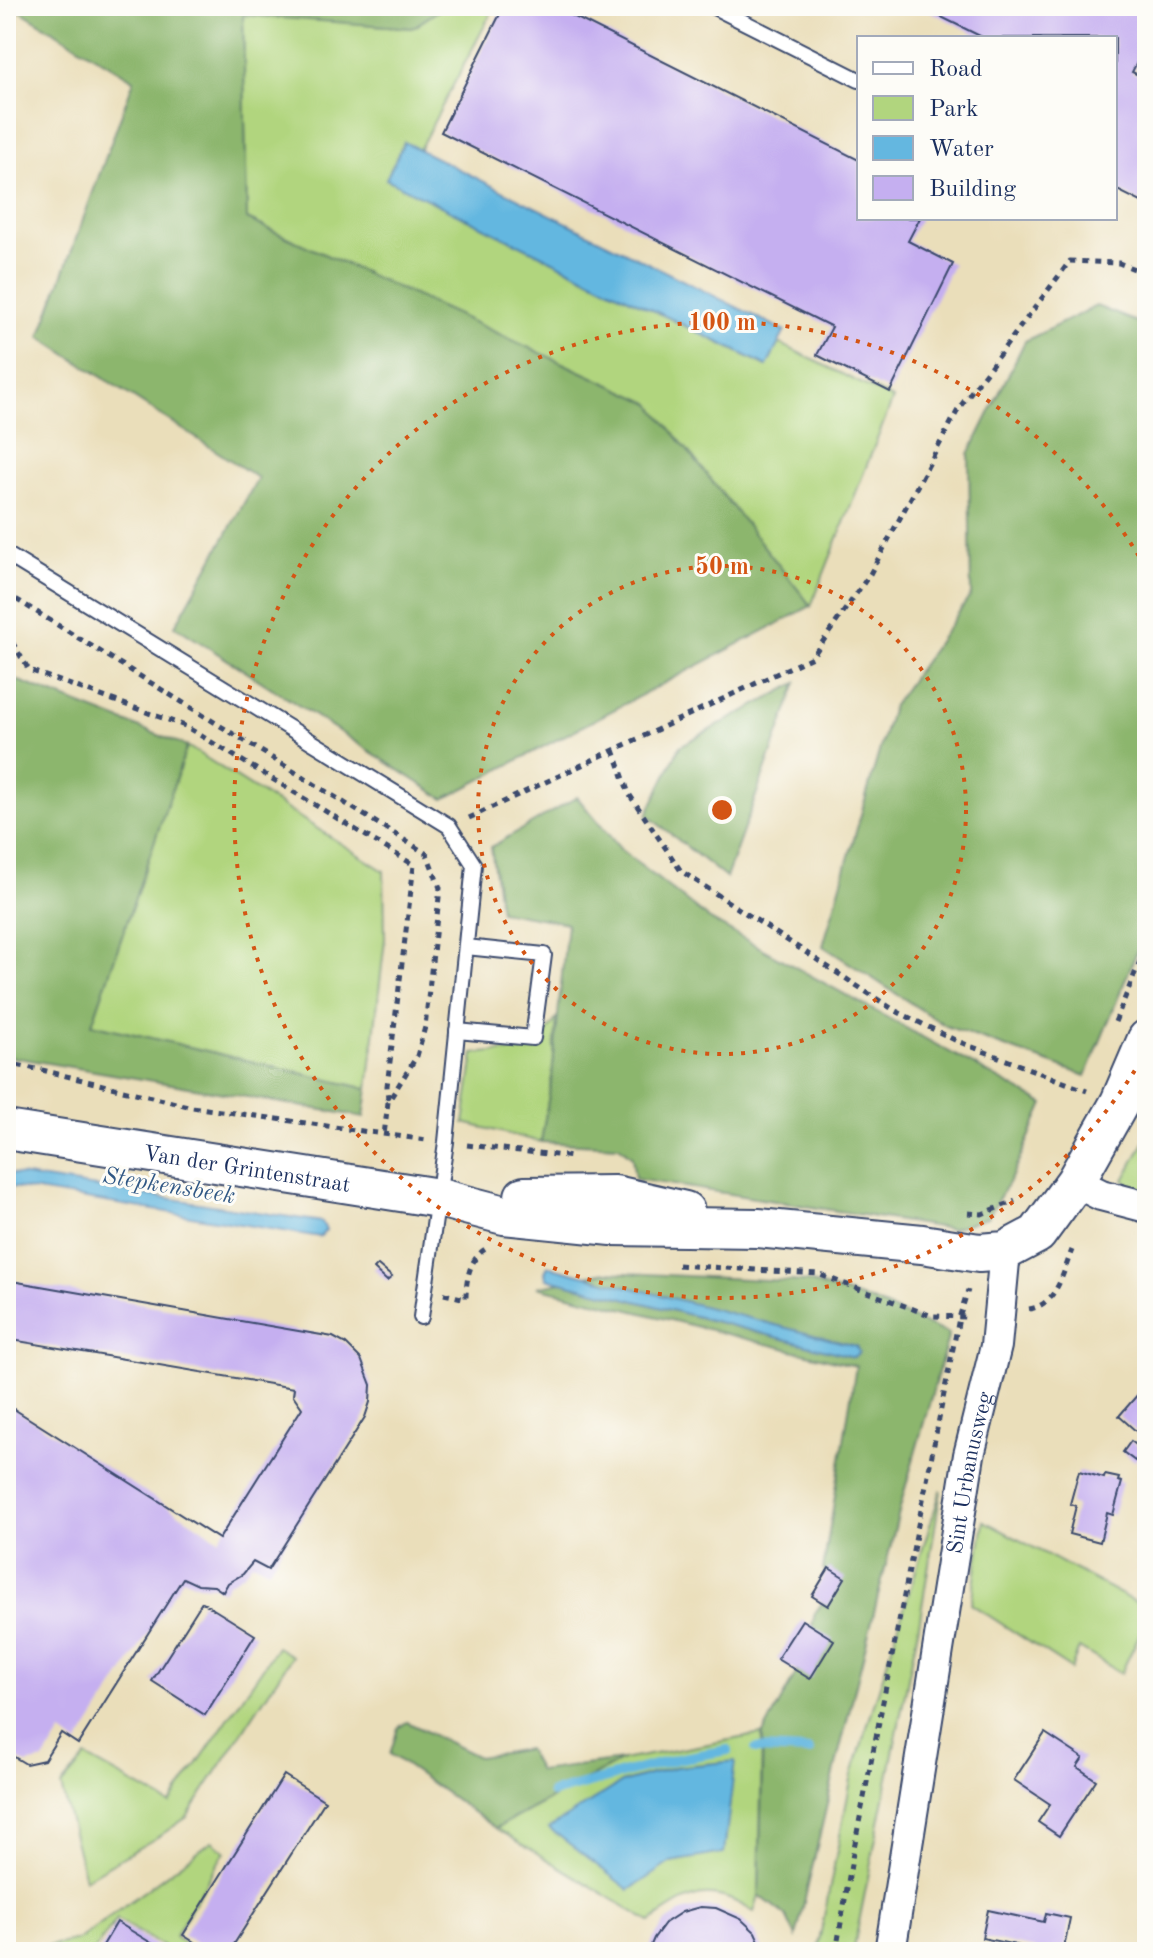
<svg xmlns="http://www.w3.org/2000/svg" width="1153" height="1958" font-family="'Old Standard TT',serif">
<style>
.green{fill:#b1d57e;stroke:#66826e;stroke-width:2;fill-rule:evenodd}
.forest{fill:#8cb66d;stroke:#547266;stroke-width:2}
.water{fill:#64b7e0;stroke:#40739f;stroke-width:2}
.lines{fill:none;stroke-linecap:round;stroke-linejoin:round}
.stream{stroke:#64b7e0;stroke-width:10}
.building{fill:#c5aff0}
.service-casing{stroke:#3a496c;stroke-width:18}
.minor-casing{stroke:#3a496c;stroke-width:34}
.tertiary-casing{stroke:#3a496c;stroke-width:42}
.path{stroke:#3a496c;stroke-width:5;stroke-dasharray:6 6;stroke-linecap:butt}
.service{stroke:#fff;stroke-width:14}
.minor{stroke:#fff;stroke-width:30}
.tertiary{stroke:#fff;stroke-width:38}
.ring{fill:none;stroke:#d45514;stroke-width:4;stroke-dasharray:4 8}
.labels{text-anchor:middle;stroke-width:6;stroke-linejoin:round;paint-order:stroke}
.street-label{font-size:22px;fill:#1b2f5e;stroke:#fdfcf7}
.water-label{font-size:24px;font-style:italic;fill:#315885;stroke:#fdfcf7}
.centre{fill:#d45514;stroke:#fdfcf7;stroke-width:4}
.ring-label{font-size:24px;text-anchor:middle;font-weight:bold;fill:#d45514;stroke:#fdfcf7;stroke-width:6;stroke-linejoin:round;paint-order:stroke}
</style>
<rect width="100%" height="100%" fill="#fdfcf7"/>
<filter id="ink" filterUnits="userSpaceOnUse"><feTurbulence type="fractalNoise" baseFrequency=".0125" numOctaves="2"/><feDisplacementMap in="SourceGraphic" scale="16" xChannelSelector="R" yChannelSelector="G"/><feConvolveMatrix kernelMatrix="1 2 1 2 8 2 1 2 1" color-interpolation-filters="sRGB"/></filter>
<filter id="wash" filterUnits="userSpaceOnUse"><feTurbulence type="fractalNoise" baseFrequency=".006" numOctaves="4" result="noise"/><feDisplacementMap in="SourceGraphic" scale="32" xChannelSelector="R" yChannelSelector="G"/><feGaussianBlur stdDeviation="1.8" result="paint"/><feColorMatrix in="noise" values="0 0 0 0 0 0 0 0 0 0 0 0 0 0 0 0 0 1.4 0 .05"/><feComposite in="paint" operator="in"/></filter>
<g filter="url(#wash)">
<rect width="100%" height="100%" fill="#eadeba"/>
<!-- green -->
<g class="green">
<polygon points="445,6 495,6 419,150 404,142 386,179 766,366 779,343 893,399 811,606 650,403 247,219 243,14 412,28"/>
<polygon points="187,746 384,871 385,939 368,1089 92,1024"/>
<path d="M557,1018L552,1077L541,1142L464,1123L474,1054C520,1047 526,1062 557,1018Z"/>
<polygon points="1147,1137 1147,1195 1137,1193 1124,1180"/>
<polygon points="941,1490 920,1619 853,1952 817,1952 852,1775"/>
<polygon points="984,1521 1147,1608 1147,1619 1121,1673 1079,1648 1071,1669 971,1604"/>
<polygon points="277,1647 292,1656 187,1817 161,1835 85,1879 61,1786 86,1757 170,1804"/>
<path d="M762,1734L759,1895L754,1912C707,1883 693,1893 650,1922L496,1828L622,1760ZM734,1761L724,1852L671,1862Z"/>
<polygon points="212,1841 225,1851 175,1936 196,1952 172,1952 117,1919 93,1952 18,1952 78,1940"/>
</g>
<!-- forest -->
<g class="forest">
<polygon points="12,6 445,6 412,28 243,15 247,219 650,403 811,606 444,799 175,626 258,478 40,337 134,80"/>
<polygon points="1096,306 1147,326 1147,927 1086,1076 946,1026 823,946 892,707 971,595 969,454 1025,341"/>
<polygon points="6,676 187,746 92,1024 368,1089 364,1117 6,1056"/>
<polygon points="797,683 726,878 647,815 680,746"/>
<polygon points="577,797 621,850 710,920 1044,1104 1012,1176 988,1217 951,1229 635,1179 632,1157 619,1146 541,1142 552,1077 567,923 500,911 491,847"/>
<polygon points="605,1272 808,1282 874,1302 949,1334 903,1496 838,1757 796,1937 786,1916 759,1895 763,1734 805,1657 815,1613 838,1581 823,1570 856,1366 537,1287 561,1282 854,1357 858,1352 856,1346 586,1276"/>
<polygon points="407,1722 478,1757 527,1749 539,1771 622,1760 496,1828 390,1754 398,1728"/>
</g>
<!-- water -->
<g class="water">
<polygon points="404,142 785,331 767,366 386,179"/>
<polygon points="6,1173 322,1222 326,1230 320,1237 6,1186"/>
<polygon points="548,1266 856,1346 859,1352 854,1357 546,1278 545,1272"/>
<polygon points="735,1761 724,1853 671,1862 629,1890 549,1828 621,1783 675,1767"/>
</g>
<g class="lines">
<!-- stream -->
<g class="stream">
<polyline points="756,1749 809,1751"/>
<polyline points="552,1793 677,1759 728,1750"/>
</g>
</g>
<g id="blocks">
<!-- building -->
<g class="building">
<polygon points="504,6 553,6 859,160 859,218 920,218 908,241 953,264 890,392 817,355 832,327 441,132"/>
<polygon points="919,6 1147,6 1147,43 1132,72 1147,79 1147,205 1115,189 1115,38 984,38"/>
<polygon points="378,1265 392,1277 387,1281 374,1269"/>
<polygon points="6,1280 333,1337 346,1344 361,1359 371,1385 370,1402 365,1417 268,1570 253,1562 243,1574 228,1583 223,1592 214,1586 198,1585 183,1578 78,1744 61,1733 44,1760 26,1764 6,1752 6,1404 219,1539 302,1408 293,1395 294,1388 6,1339"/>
<polygon points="1147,1365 1147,1441 1119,1416 1146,1385 1140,1367"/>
<polygon points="1131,1441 1143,1450 1135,1461 1123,1452"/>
<polygon points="1079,1471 1104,1478 1105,1475 1119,1478 1118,1481 1122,1482 1113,1515 1107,1513 1100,1542 1069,1534 1076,1506 1070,1504"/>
<polygon points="829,1568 845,1578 828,1606 812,1596"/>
<polygon points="202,1602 255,1635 205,1715 152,1681"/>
<polygon points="802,1620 834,1640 810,1679 777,1659"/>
<polygon points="1045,1733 1083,1758 1077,1767 1096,1780 1059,1836 1038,1822 1050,1804 1014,1780"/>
<polygon points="284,1775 325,1801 229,1952 210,1952 183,1935"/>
<polygon points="700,1907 716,1908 741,1919 755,1932 764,1952 648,1952 654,1938 665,1923 682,1912"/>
<polygon points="988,1910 1044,1922 1046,1913 1070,1918 1063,1952 1035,1952 1035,1949 982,1938"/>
<polygon points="117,1922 166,1952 99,1952"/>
</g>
</g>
</g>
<g filter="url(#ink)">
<use href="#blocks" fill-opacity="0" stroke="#3a496c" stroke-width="2"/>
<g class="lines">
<defs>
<g id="service">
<polyline points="712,6 859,80"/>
<polyline points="6,554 449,826 474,865 446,1142 421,1317"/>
<polyline points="457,1031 533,1038 544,955 466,947"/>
</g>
<g id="minor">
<polyline points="1075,1182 1101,1195 1147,1207"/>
<path id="s1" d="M890,1952L969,1455L996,1346L1005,1251"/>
</g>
<g id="tertiary">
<path id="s2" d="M6,1130L439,1198L504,1215L612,1226L758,1228L922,1244L979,1253L1005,1251L1037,1234L1075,1182L1120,1102L1147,1039"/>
<polyline points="524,1196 615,1195 685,1211"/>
</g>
</defs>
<!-- service casing -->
<use href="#service" class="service-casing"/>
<!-- minor casing -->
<use href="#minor" class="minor-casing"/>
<!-- tertiary casing -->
<use href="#tertiary" class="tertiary-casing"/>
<!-- path -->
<g class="path">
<polyline points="6,593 427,854 440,888 425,1027 417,1056 388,1102 384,1135"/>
<polyline points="6,632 29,670 185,726 414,865 387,1086 388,1100"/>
<polyline points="614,750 629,794 681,871 894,1010 957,1041 1087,1091"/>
<polyline points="469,818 812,657 870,574 959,408 1070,261 1119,263 1147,274"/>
<polyline points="1115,1022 1147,944"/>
<polyline points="6,1063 42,1070 192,1107 426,1140"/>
<polyline points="467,1145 573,1157"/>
<polyline points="968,1213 982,1214 1015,1201"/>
<polyline points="678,1265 818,1274 932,1316 968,1317"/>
<path d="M444,1294L466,1299C466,1280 469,1258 487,1248"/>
<path d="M1029,1309C1057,1305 1063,1272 1072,1250"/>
<polyline points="836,1952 853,1853 959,1318 968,1290"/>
</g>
<!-- service -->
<use href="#service" class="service"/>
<!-- minor -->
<use href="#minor" class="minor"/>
<!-- tertiary -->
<use href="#tertiary" class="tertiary"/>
</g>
</g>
<!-- distance rings -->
<g class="ring">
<circle cx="722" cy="810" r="244"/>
<path d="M1147 1050A488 488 0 1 1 1147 570"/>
</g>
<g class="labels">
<!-- street labels -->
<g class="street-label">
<text dy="8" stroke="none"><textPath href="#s2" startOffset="244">Van der Grintenstraat</textPath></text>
<text dy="8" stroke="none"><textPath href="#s1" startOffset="486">Sint Urbanusweg</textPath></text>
</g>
<!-- water labels -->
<g class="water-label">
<text transform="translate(169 1185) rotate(9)" y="8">Stepkensbeek</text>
</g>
</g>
<circle cx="722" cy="810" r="12" class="centre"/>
<g class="ring-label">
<text x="722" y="330">100 m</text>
<text x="722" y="574">50 m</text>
</g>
<!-- margin -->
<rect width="1153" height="1958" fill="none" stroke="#fdfcf7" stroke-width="32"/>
<!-- legend -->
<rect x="857" y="36" width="260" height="184" fill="#fdfcf7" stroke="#a3aaba" stroke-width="2"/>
<rect x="873" y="62" width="40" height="12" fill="#ffffff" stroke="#a3aaba" stroke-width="2"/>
<text x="929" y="76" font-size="24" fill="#1b2f5e">Road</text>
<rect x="873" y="96" width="40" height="24" fill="#b1d57e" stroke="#a3aaba" stroke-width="2"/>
<text x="929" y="116" font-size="24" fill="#1b2f5e">Park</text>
<rect x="873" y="136" width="40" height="24" fill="#64b7e0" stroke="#a3aaba" stroke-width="2"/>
<text x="929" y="156" font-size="24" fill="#1b2f5e">Water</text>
<rect x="873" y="176" width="40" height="24" fill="#c5aff0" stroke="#a3aaba" stroke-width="2"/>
<text x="929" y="196" font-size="24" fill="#1b2f5e">Building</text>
</svg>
